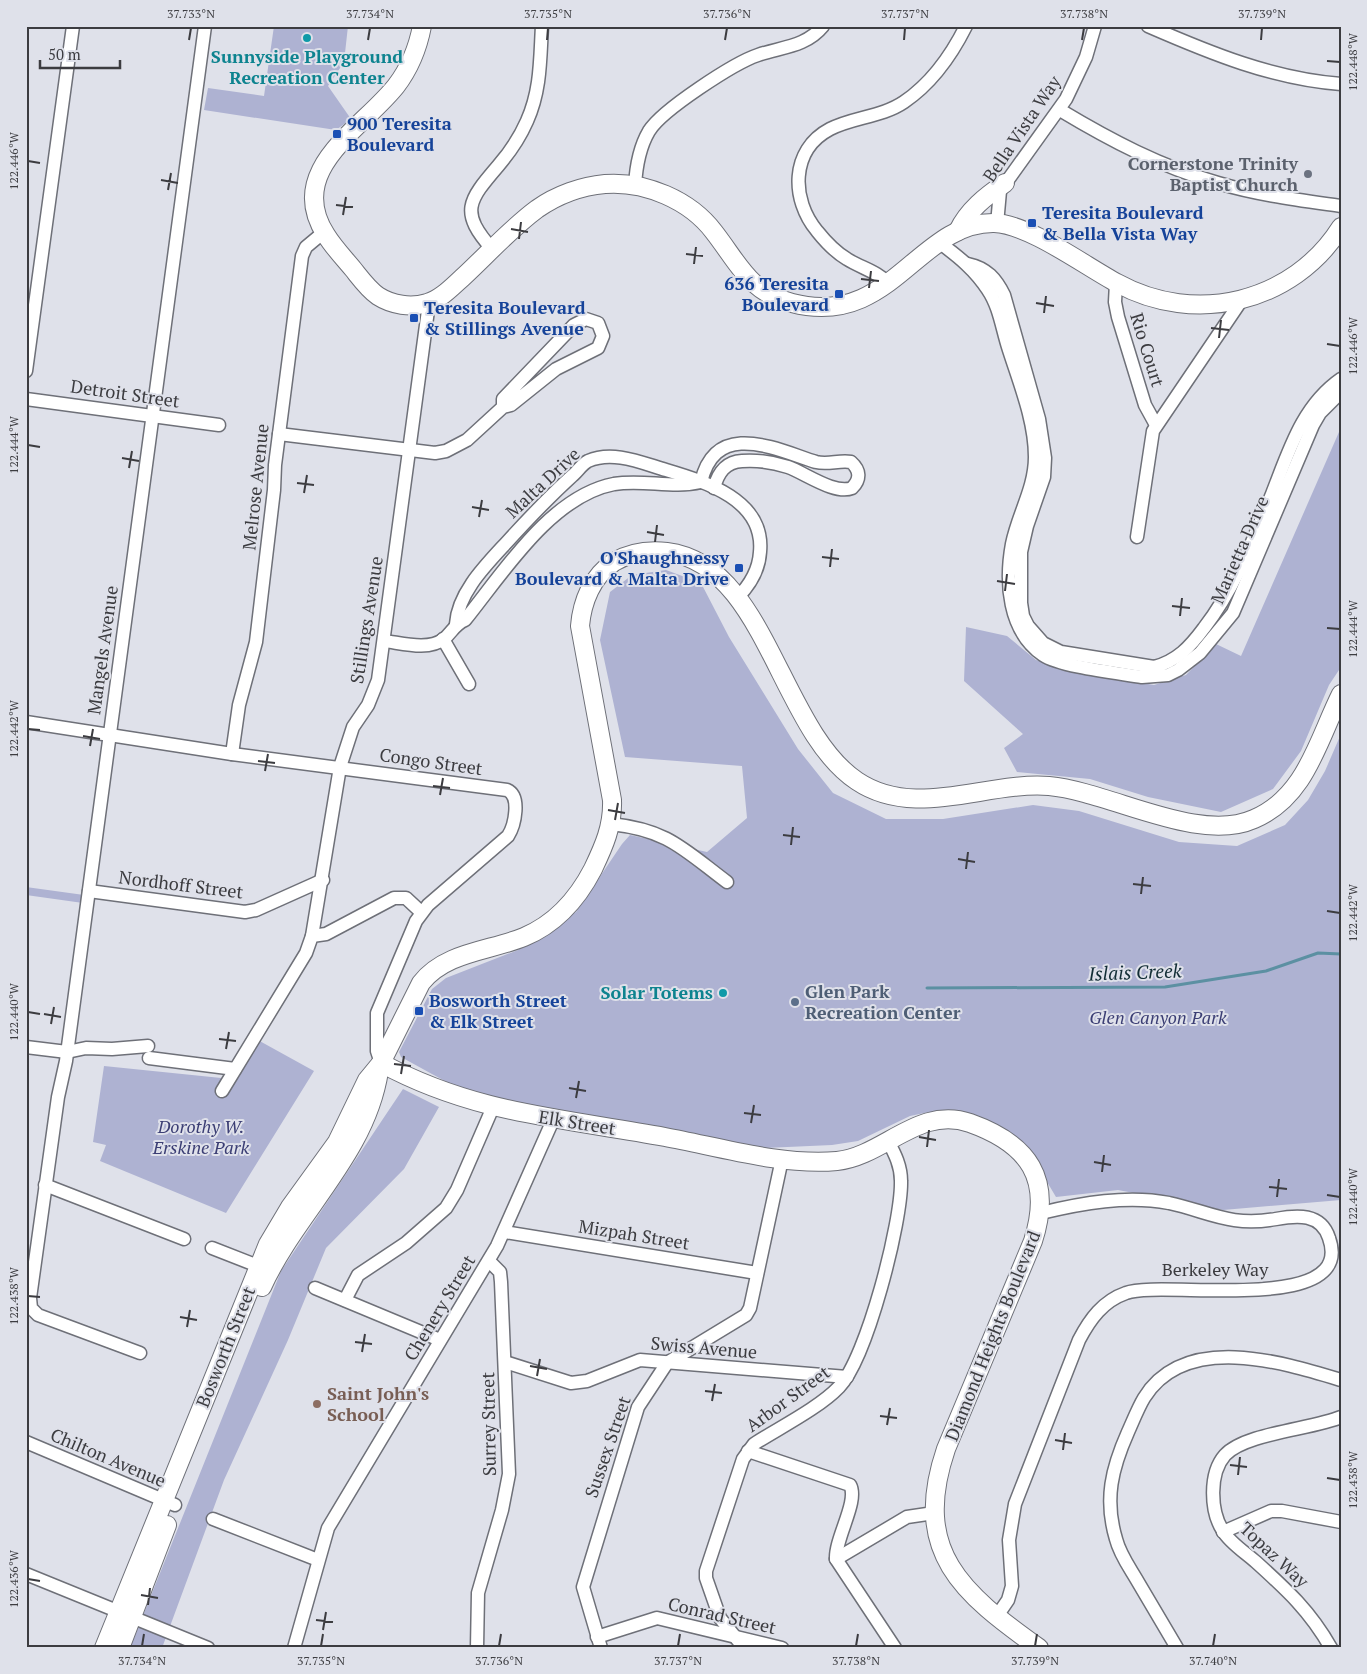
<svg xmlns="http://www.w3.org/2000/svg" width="1367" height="1674" font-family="'PT Serif',serif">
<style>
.green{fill:#aeb2d2}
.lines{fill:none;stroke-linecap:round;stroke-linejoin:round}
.stream{stroke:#5c90a2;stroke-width:3}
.street-casing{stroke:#6e7078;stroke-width:15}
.secondary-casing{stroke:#6e7078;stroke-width:20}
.street{stroke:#fff;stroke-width:12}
.secondary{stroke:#fff;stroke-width:18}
.ticks{fill:none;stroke:#3c3c40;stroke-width:2}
.culture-dot{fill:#0f9aa8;stroke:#dfe1ea;stroke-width:2}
.transit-dot{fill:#1a4fb4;stroke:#dfe1ea;stroke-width:2}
.worship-dot{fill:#6b7280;stroke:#dfe1ea;stroke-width:2}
.service-dot{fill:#5c6f8a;stroke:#dfe1ea;stroke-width:2}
.education-dot{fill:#8d6e63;stroke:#dfe1ea;stroke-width:2}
.labels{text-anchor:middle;stroke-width:4;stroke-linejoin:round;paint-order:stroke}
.culture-label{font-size:18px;font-weight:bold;fill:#0d838f;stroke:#dfe1ea}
.transit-label{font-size:18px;font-weight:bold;fill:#164399;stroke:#dfe1ea;text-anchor:start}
.street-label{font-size:18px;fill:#3c3c40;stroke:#dfe1ea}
.worship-label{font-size:18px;font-weight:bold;fill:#5b616d;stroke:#dfe1ea;text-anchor:end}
.service-label{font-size:18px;font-weight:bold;fill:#4e5e75;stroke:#dfe1ea;text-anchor:start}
.park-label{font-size:18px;font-style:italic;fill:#3b3e74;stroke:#dfe1ea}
.education-label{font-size:18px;font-weight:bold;fill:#785e54;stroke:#dfe1ea;text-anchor:start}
.water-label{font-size:19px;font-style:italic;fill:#132e36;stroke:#dfe1ea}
.neatline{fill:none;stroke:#3c3c40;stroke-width:2}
.ticks-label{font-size:12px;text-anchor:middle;fill:#3c3c40}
</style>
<rect width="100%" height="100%" fill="#dfe1ea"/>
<!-- green -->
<g class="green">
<polygon points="274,26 348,26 344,62 328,86 351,119 336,130 204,110 208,88 264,96"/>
<polygon points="1339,432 1341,433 1341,667 1329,685 1301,751 1273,789 1221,812 1148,797 1090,779 1017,772 1004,748 1023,734 964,681 966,627 1007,636 1036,660 1091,674 1154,685 1186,675 1216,644 1241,656"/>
<polygon points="666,570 701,583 729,637 798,749 833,793 886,819 943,819 1033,805 1079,811 1179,842 1237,846 1285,825 1308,800 1325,771 1341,734 1341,1200 1223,1210 1118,1190 1056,1197 1034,1160 953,1112 929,1112 910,1116 858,1141 832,1145 765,1148 512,1104 452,1085 401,1057 399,1052 432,989 446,978 518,950 576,912 622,844 630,835 707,852 747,818 742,766 625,757 600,640 610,592 632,575"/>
<polygon points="26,887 84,895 83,903 26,895"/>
<polygon points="256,1039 314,1071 226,1213 100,1161 106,1145 93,1142 104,1066 231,1079"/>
<polygon points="403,1089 439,1107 404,1169 326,1248 288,1340 224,1480 162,1648 130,1648 281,1271"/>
</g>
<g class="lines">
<!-- stream -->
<polyline class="stream" points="927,988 1165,987 1266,971 1318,953 1341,954"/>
<defs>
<g id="street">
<path d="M1148,26C1210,53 1273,79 1341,84"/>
<path d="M1060,110C1110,140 1161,167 1218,183C1258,195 1299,200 1341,206"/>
<path d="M635,186C636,167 639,148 649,131C662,110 734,63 758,55C781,47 806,47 823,26"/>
<polyline points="997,224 1000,191 1066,99 1086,57 1095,26"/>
<path d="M940,243C959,257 975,270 988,290C999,306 1002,328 1008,347C1019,382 1035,420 1035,457C1035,488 1018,514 1012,544C1005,582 1008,631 1043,655C1061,667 1119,673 1142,677L1168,675L1178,670L1200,653L1233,613L1313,425L1320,413L1341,392"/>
<path d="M493,250C459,212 468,201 498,166C510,152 520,137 527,121C541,90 540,59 542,26"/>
<path d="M968,264C987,268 996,279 1004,295L1039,419L1045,458L1044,477L1027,526L1021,552V603L1023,616L1028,626L1043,643L1061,652L1154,667C1177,661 1190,647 1204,628C1235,588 1253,540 1272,494C1289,451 1302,406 1341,379"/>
<polyline points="1116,283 1115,302 1118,317 1145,405 1156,425"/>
<path d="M889,284C877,271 861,268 847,259C835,252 825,241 817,231C791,200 790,150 830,129C853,117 882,117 904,102C932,83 951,56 966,26"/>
<polyline points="26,371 73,26"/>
<polyline points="26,399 219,425"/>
<polyline points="279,434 435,453 446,451 467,440 503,407 511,405 556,369 598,348 603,336 598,323 586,319 574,325 503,399 503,407"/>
<path d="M701,482C716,419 775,449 816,462C828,465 839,460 851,462C860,470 861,479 852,488C835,495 805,473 788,467C773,462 757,460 742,461C725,462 718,473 714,488"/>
<polyline points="1137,537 1153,431 1241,301"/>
<path d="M456,624C458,592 487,564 508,541C528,519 549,497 572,476C577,472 582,464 588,461C613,450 642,463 666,470C706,482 765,500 760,552C759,570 750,585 737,598"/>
<polyline points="443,639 469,684"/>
<path d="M384,641C402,643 428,651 444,639C452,632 455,624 465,620C503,573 551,496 614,484C644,479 672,489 701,482"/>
<path d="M26,722L232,754L507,790C521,796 515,825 508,836L428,905L416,921L377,1013V1051L381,1063"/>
<polyline points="232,754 239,705 256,642 274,490 275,465 302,256 306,247 324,232"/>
<path d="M611,824C668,830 683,849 727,882"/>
<polyline points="89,891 245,912 256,910 323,880"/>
<polyline points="312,936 340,767 353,727 368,705 378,680 429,303"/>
<polyline points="26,1047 67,1052 86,1048 112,1049 148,1046"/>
<polyline points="149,1058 235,1069"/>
<polyline points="222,1091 306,953 312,936 326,934 394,898 406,898 421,912"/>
<polyline points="45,1185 184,1239"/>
<polyline points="505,1232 757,1273"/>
<polyline points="212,1248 258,1266"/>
<polyline points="315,1288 440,1340"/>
<polyline points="345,1300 358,1275 406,1243 446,1208 457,1190 493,1107"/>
<polyline points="140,1353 38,1315 31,1308 30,1298 58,1097 66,1061 205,26"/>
<polyline points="505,1362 571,1383 587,1381 640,1360 847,1377"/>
<polyline points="26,1442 175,1505"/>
<path d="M748,1451L850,1485C859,1501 835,1538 836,1559L895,1648"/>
<polyline points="213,1519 318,1560"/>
<polyline points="1223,1532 1271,1511 1282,1511 1341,1522"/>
<polyline points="836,1559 907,1517 934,1513"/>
<polyline points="26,1574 208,1648"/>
<path d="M997,1616L1008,1600L1012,1586L1009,1540L1015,1504L1079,1340C1090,1319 1103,1301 1126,1293C1160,1279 1357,1317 1329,1238C1321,1213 1297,1215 1276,1219C1230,1227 1210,1212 1169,1203C1127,1195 1082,1203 1041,1213"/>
<polyline points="597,1637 657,1618 782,1648"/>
<polyline points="294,1648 328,1528 497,1246 553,1120"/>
<polyline points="477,1648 478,1593 502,1510 509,1474 501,1282 500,1272 489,1261"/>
<polyline points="601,1648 583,1587 638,1407 667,1363 746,1315 750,1308 782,1159"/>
<path d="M744,1648L720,1618L706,1578V1571L743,1459L754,1444C779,1428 819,1408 839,1387C867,1358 902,1221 901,1181C901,1166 895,1154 888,1141"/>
<path d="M1177,1648C1164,1626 1151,1604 1138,1582C1130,1568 1120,1555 1116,1539C1104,1499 1112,1468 1128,1432C1133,1421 1138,1408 1144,1398C1185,1332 1282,1362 1341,1380"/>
<path d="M1331,1648C1310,1611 1287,1590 1256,1562C1246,1553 1230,1543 1223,1531C1210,1511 1209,1473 1225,1455C1245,1433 1313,1429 1341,1417"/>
</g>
<g id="secondary">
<path d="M422,26C418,47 409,69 396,86C362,129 284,170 326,235C334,248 344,258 353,269C361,279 368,289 378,296C392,305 411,308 427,303C441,299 452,287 462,278C487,255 510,229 537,209C557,195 582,186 605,184C645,181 690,200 714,232C739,264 749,292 792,303C891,329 918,222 994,223C1029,224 1085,266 1117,283C1195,326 1293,303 1341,227"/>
<path d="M958,231C968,210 986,196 1005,183"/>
<path d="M381,1063C475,1114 563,1118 665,1137C719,1147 782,1166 837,1161C884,1156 919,1105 970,1123C1029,1144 1053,1179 1033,1241L946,1449C911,1552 962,1593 1039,1648"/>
<path d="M262,1287C296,1212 366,1155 379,1071"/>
<path d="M104,1648L268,1244L290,1207L337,1142L367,1080L381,1063L421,983C445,952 490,951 524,937C555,924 578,898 593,869C604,846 613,826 612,800L580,626C582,602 592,576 614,562C631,552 648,550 667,552C766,564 780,730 857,781C915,820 986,781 1049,786C1111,792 1198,844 1254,819C1306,797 1318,740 1341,694"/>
<polyline points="120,1648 167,1525"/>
</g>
</defs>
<!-- street casing -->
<use href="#street" class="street-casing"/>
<!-- secondary casing -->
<use href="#secondary" class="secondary-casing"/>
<!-- street -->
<use href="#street" class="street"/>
<!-- secondary -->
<use href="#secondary" class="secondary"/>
</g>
<!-- ticks -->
<path class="ticks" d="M189,40L191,28M368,40L370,28M547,40L548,28M725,40L727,28M904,40L905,28M1082,40L1084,28M1261,40L1262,28M1327,61L1340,62M28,161L40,163M161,180L178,183M168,190L171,173M336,205L353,207M343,215L346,197M511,229L528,232M519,239L521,222M686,254L703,256M694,264L696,247M861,279L879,281M869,288L871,271M1036,303L1054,306M1044,313L1046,296M1211,328L1229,330M1219,338L1221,320M1327,344L1340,346M28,445L40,447M122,458L139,461M129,468L132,451M297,483L314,485M304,493L307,475M472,507L489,510M479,517L482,500M647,532L664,535M655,542L657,525M822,557L839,559M830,567L832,549M997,581L1015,584M1005,591L1007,574M1172,606L1190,608M1180,616L1182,598M1327,628L1340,629M28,729L40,730M83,736L100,739M90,746L93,729M258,761L275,763M265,771L268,754M433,786L450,788M440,795L443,778M608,810L625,813M615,820L618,803M783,835L800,837M791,845L793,827M958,859L975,862M966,869L968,852M1133,884L1151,886M1141,894L1143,877M1327,911L1340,913M28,1012L40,1014M44,1014L61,1017M51,1024L54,1007M219,1039L236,1041M226,1049L229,1032M394,1064L411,1066M401,1074L404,1056M569,1088L586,1091M576,1098L579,1081M744,1113L761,1115M751,1123L754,1105M919,1137L936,1140M927,1147L929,1130M1094,1162L1111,1165M1102,1172L1104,1155M1269,1187L1287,1189M1327,1195L1340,1197M1277,1197L1279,1179M28,1296L40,1297M180,1317L197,1320M187,1327L190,1310M355,1342L372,1344M362,1352L365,1334M530,1366L547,1369M537,1376L540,1359M705,1391L722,1393M712,1401L715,1384M880,1416L897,1418M887,1425L890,1408M1055,1440L1072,1443M1063,1450L1065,1433M1230,1465L1247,1467M1238,1475L1240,1457M1327,1478L1340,1480M28,1579L40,1581M141,1595L158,1598M148,1605L150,1588M316,1620L333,1622M323,1630L326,1612M142,1646L144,1634M321,1646L323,1634M499,1646L501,1634M678,1646L680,1634M856,1646L858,1634M1035,1646L1037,1634M1213,1646L1215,1634"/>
<!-- markers -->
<g class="culture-dot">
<circle cx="307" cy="38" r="5"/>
<circle cx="723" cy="993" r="5"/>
</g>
<g class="transit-dot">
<rect x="332" y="129" width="10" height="10" rx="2.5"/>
<rect x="1027" y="218" width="10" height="10" rx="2.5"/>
<rect x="834" y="289" width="10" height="10" rx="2.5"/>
<rect x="409" y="313" width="10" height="10" rx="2.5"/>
<rect x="734" y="563" width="10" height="10" rx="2.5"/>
<rect x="414" y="1006" width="10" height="10" rx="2.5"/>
</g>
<circle class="worship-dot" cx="1308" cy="174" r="5"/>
<circle class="service-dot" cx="795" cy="1002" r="5"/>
<circle class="education-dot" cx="317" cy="1404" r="5"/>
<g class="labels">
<!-- culture labels -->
<g class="culture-label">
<text x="307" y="63">Sunnyside Playground<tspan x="307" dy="21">Recreation Center</tspan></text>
<text x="713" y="999" text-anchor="end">Solar Totems</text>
</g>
<!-- transit labels -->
<g class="transit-label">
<text x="347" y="130">900 Teresita<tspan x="347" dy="21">Boulevard</tspan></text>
<text x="1042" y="219">Teresita Boulevard<tspan x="1042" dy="21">&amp; Bella Vista Way</tspan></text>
<text x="829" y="290" text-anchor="end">636 Teresita<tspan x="829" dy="21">Boulevard</tspan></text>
<text x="424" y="314">Teresita Boulevard<tspan x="424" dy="21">&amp; Stillings Avenue</tspan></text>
<text x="729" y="564" text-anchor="end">O'Shaughnessy<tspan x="729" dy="21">Boulevard &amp; Malta Drive</tspan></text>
<text x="429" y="1007">Bosworth Street<tspan x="429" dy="21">&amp; Elk Street</tspan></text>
</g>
<!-- street labels -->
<g class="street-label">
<text transform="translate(1022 129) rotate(-56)" y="6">Bella Vista Way</text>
<text transform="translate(1147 350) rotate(73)" y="6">Rio Court</text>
<text transform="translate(125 394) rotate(8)" y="6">Detroit Street</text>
<text transform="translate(543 483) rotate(-43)" y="6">Malta Drive</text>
<text transform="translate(256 487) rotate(-84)" y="6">Melrose Avenue</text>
<text transform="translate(1240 550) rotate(-66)" y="6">Marietta Drive</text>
<text transform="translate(367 620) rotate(-81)" y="6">Stillings Avenue</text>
<text transform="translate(103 650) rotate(-82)" y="6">Mangels Avenue</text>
<text transform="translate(431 762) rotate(8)" y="6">Congo Street</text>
<text transform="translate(181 885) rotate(7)" y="6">Nordhoff Street</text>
<text transform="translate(577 1123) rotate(9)" y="6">Elk Street</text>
<text transform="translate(634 1235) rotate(9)" y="6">Mizpah Street</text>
<text x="1215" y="1276">Berkeley Way</text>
<text transform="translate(440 1308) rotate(-59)" y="6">Chenery Street</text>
<text transform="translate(993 1336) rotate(-68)" y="6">Diamond Heights Boulevard</text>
<text transform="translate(226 1347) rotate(-68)" y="6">Bosworth Street</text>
<text transform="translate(704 1348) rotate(5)" y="6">Swiss Avenue</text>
<text transform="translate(788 1399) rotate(-36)" y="6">Arbor Street</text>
<text transform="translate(489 1424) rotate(-91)" y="6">Surrey Street</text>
<text transform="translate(608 1447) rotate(-71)" y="6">Sussex Street</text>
<text transform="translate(108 1458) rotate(23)" y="6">Chilton Avenue</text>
<text transform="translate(1274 1555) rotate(43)" y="6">Topaz Way</text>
<text transform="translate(722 1616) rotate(13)" y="6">Conrad Street</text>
</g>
<!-- worship labels -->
<g class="worship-label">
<text x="1298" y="170">Cornerstone Trinity<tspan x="1298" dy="21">Baptist Church</tspan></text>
</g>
<!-- service labels -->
<g class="service-label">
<text x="805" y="998">Glen Park<tspan x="805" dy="21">Recreation Center</tspan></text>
</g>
<!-- park labels -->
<g class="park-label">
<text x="1158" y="1024">Glen Canyon Park</text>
<text x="201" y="1133">Dorothy W.<tspan x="201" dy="21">Erskine Park</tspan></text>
</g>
<!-- education labels -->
<g class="education-label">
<text x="327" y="1400">Saint John's<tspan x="327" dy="21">School</tspan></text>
</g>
<!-- water labels -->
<g class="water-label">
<text transform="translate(1135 972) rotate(-2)" y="7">Islais Creek</text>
</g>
</g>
<!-- border -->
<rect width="1367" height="1674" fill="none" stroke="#dfe1ea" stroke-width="55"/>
<!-- scale -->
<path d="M40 60v8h80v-8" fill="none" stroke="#3c3c40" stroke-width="2.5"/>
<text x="48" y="60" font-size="15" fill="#3c3c40" stroke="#dfe1ea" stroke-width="4" paint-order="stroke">50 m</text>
<rect x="28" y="28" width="1312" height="1618" class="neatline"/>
<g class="ticks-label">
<text x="191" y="18">37.733°N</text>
<text x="370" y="18">37.734°N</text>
<text x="548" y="18">37.735°N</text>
<text x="727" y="18">37.736°N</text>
<text x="905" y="18">37.737°N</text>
<text x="1084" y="18">37.738°N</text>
<text x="1262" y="18">37.739°N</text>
<text transform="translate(1353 62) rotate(-90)" y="4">122.448°W</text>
<text transform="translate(14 161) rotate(-90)" y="4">122.446°W</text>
<text transform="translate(1353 346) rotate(-90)" y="4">122.446°W</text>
<text transform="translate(14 445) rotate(-90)" y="4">122.444°W</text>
<text transform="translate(1353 629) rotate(-90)" y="4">122.444°W</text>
<text transform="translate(14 729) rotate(-90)" y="4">122.442°W</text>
<text transform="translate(1353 913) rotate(-90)" y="4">122.442°W</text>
<text transform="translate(14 1012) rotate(-90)" y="4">122.440°W</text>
<text transform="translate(1353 1197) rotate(-90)" y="4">122.440°W</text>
<text transform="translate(14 1296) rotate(-90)" y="4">122.438°W</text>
<text transform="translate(1353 1480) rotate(-90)" y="4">122.438°W</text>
<text transform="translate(14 1579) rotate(-90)" y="4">122.436°W</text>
<text x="142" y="1665">37.734°N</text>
<text x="321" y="1665">37.735°N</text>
<text x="499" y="1665">37.736°N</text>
<text x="678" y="1665">37.737°N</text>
<text x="856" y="1665">37.738°N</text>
<text x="1035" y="1665">37.739°N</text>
<text x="1213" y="1665">37.740°N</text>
</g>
</svg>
